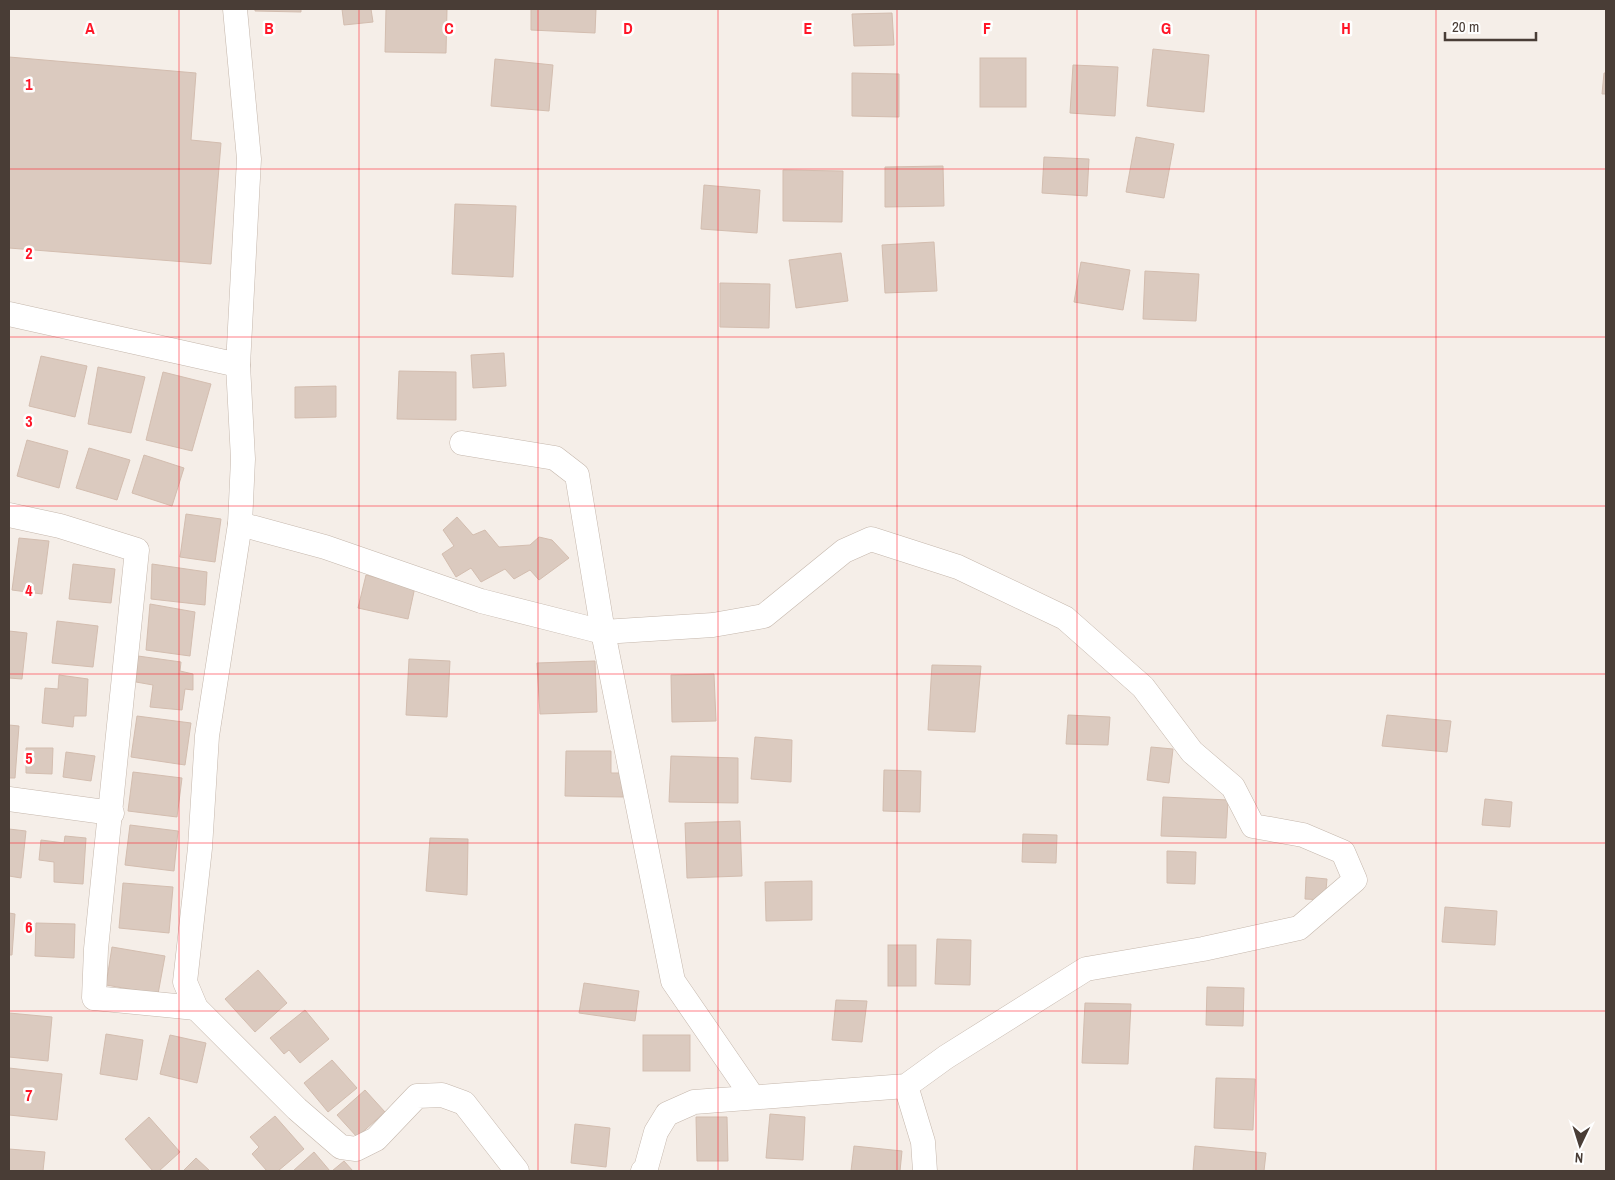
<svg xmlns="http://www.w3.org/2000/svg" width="1615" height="1180" font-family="'Archivo Narrow',sans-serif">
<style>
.building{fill:#dbcabf;stroke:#d3bdaf}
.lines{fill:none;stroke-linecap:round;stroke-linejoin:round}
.minor-casing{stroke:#c5b7ac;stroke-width:25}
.minor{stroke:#fff;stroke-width:24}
.grid{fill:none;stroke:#ff1527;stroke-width:1;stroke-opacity:0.55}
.grid-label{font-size:16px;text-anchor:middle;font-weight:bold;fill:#ff1527;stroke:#fff;stroke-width:5;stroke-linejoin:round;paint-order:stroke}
</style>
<rect width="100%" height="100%" fill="#f5eee8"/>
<!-- building -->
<g class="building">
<polygon points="255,9 301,9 301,12 255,11"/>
<polygon points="342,9 371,9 373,22 344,25"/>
<polygon points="386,9 447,9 446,53 385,52"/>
<polygon points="531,9 596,9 595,33 531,30"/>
<polygon points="892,13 894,45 854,46 852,14"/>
<polygon points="1153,49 1209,55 1204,112 1147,106"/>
<polygon points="9,57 196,73 191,140 221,143 211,264 9,248"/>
<rect x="980" y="58" width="46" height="49"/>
<polygon points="495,59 553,65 549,111 491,106"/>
<polygon points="1073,65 1118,67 1115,116 1070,113"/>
<polygon points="852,73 899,74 899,117 852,116"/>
<polygon points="1604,73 1606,73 1606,94 1602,94"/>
<polygon points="1136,137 1174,144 1164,198 1126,192"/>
<polygon points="1044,157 1089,159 1087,196 1042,193"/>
<polygon points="943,166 944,206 885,207 885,167"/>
<polygon points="783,170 843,171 842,222 783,221"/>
<polygon points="704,185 760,190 757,233 701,229"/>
<polygon points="455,204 516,206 513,277 452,274"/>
<polygon points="934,242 937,291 885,293 882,245"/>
<polygon points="841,253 848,301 796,308 789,260"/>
<polygon points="1081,262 1130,270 1123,310 1074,302"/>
<polygon points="1145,271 1199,274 1196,321 1143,319"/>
<polygon points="720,283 770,284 769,328 720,327"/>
<polygon points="504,353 506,386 473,388 471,355"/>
<polygon points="41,356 87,366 75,417 29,406"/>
<polygon points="98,367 145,377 131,433 88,424"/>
<polygon points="399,371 456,372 456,420 397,419"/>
<polygon points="163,372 211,384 192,451 146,440"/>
<polygon points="336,386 336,417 295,418 295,387"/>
<polygon points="27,440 68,451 59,488 17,476"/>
<polygon points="89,448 130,460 117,500 76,488"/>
<polygon points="144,455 184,468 172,506 132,493"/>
<polygon points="186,514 221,519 215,562 180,557"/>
<polygon points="457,517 473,535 485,530 499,547 530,545 539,537 552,540 569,558 539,580 530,570 514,579 505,569 481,582 471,568 456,577 442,554 454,546 443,530"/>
<polygon points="19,538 49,541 42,594 12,590"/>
<polygon points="73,564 115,569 111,603 69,599"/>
<polygon points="152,564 207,572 205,605 151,599"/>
<polygon points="366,575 415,587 408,619 358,608"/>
<polygon points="150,604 195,612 190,656 146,650"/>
<polygon points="57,621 98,626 93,667 52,663"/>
<polygon points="9,631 27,633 22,679 9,678"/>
<polygon points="138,656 181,662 180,671 193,674 193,690 185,689 182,710 150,707 153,685 136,682"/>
<polygon points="409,659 450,661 447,717 406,715"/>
<polygon points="595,661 597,712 540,714 537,663"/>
<polygon points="932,665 981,666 975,732 928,730"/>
<polygon points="714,674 716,721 672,722 671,675"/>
<polygon points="59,675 88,679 86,716 74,716 73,727 42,723 45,688 58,689"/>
<polygon points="1068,715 1110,717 1108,745 1066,744"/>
<polygon points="1387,715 1451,721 1447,752 1382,746"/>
<polygon points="137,716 191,723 185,765 131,757"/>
<polygon points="9,725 19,726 15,778 9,778"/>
<polygon points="755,737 792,740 791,782 751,779"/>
<polygon points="1151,747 1173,749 1169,783 1147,780"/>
<polygon points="26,748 53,748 52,774 26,773"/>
<polygon points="566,751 611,751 611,773 624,773 623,797 565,796"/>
<polygon points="66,752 95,756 91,781 63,777"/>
<polygon points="671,756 738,758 738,803 669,802"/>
<polygon points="884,770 921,771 920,812 883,811"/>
<polygon points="133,772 182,778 177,817 128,811"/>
<polygon points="1163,797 1228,800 1226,838 1161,836"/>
<polygon points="1485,799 1512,802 1510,827 1482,825"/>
<polygon points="740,821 742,876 687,878 685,823"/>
<polygon points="130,825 178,831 174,871 125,865"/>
<polygon points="9,829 26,831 21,878 9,876"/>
<polygon points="1023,834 1057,835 1056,863 1022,862"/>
<polygon points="65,836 86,838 83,884 54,882 54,862 39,860 41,840 64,843"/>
<polygon points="430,838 468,839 467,895 426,891"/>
<polygon points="1167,851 1196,852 1195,884 1167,883"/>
<polygon points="1306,877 1327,879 1325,900 1305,899"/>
<polygon points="812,881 812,920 766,921 765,882"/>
<polygon points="123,883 173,887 169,933 119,928"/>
<polygon points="1445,907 1497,911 1495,945 1442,942"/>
<polygon points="9,913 15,914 12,955 9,955"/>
<polygon points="36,923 75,924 74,958 35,956"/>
<polygon points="937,939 971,940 970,985 935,984"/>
<rect x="888" y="945" width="28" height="41"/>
<polygon points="112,947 165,956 158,994 106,985"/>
<polygon points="258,970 287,1003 255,1032 225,999"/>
<polygon points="584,983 639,991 635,1021 579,1013"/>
<polygon points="1207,987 1244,988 1243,1026 1206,1025"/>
<polygon points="836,1000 867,1001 862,1042 832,1040"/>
<polygon points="1085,1003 1131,1004 1128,1064 1082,1063"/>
<polygon points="305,1010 329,1039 300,1063 289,1050 284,1054 270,1038"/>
<polygon points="9,1013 52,1017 48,1061 9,1057"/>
<polygon points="106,1034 143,1040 137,1080 100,1074"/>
<polygon points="170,1035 206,1043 197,1083 160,1074"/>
<rect x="643" y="1035" width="47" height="36"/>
<polygon points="332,1060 357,1088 328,1112 304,1083"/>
<polygon points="9,1068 62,1074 57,1120 9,1115"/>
<polygon points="1216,1078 1255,1079 1253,1130 1214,1128"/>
<polygon points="365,1090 385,1112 357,1137 337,1115"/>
<polygon points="770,1114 805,1117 803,1160 766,1158"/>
<polygon points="275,1116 304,1149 278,1171 267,1171 252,1154 259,1147 250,1137"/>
<polygon points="149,1117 180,1152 159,1171 153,1171 125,1139"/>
<polygon points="696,1117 727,1117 728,1161 697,1161"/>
<polygon points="575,1124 610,1128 606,1167 571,1163"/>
<polygon points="854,1146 902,1151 900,1171 851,1171"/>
<polygon points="1195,1146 1266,1153 1264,1171 1193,1171"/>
<polygon points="9,1149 45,1152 43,1171 9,1171"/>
<polygon points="314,1152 330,1171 293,1171"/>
<polygon points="196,1158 210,1171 183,1171"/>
<polygon points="344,1161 353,1171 332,1171"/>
</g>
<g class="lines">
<defs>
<g id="minor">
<polyline points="9,314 238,365 249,159 235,9"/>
<polyline points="238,365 243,459 240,524 207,736 200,848 185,982 196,1008 297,1109 341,1147 356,1149 376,1139 417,1096 442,1095 464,1103 517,1171"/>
<polyline points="462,443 555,458 577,475 603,632 673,981 752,1096"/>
<polyline points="9,515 60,526 137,550 96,949 94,998 196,1008"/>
<polyline points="240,524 325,547 481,601 603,632 713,625 764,616 844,551 871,539 958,567 1065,618 1143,687 1192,752 1233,787 1253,826 1303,835 1343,852 1355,880 1299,928 1203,949 1086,969 946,1057 906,1086 694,1102 667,1114 656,1132 646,1168 643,1171"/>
<polyline points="9,799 112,813"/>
<polyline points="906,1086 923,1142 925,1171"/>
</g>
</defs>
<!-- minor casing -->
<use href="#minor" class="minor-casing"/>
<!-- minor -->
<use href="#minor" class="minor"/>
</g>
<!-- grid -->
<path class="grid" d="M179,9V1171M359,9V1171M538,9V1171M718,9V1171M897,9V1171M1077,9V1171M1256,9V1171M1436,9V1171M9,169H1606M9,337H1606M9,506H1606M9,674H1606M9,843H1606M9,1011H1606"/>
<g class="grid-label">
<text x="90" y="34">A</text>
<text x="269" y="34">B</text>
<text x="449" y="34">C</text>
<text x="628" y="34">D</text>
<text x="808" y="34">E</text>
<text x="987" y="34">F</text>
<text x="1166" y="34">G</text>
<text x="1346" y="34">H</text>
<text x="29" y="90">1</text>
<text x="29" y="259">2</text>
<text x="29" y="427">3</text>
<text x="29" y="596">4</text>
<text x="29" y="764">5</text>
<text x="29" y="933">6</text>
<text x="29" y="1101">7</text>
</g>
<!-- border -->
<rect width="1615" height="1180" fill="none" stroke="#493d36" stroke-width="20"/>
<!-- north arrow -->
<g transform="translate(1580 1145) rotate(184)" stroke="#ffffff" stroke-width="4" paint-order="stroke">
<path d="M0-4L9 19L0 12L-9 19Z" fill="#493d36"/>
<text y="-8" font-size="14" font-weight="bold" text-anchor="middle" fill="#493d36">N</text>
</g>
<!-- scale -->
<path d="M1445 32v8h91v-8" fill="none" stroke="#493d36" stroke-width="2.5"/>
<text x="1452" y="32" font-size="15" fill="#493d36" stroke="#ffffff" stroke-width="4" paint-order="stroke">20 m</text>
</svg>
